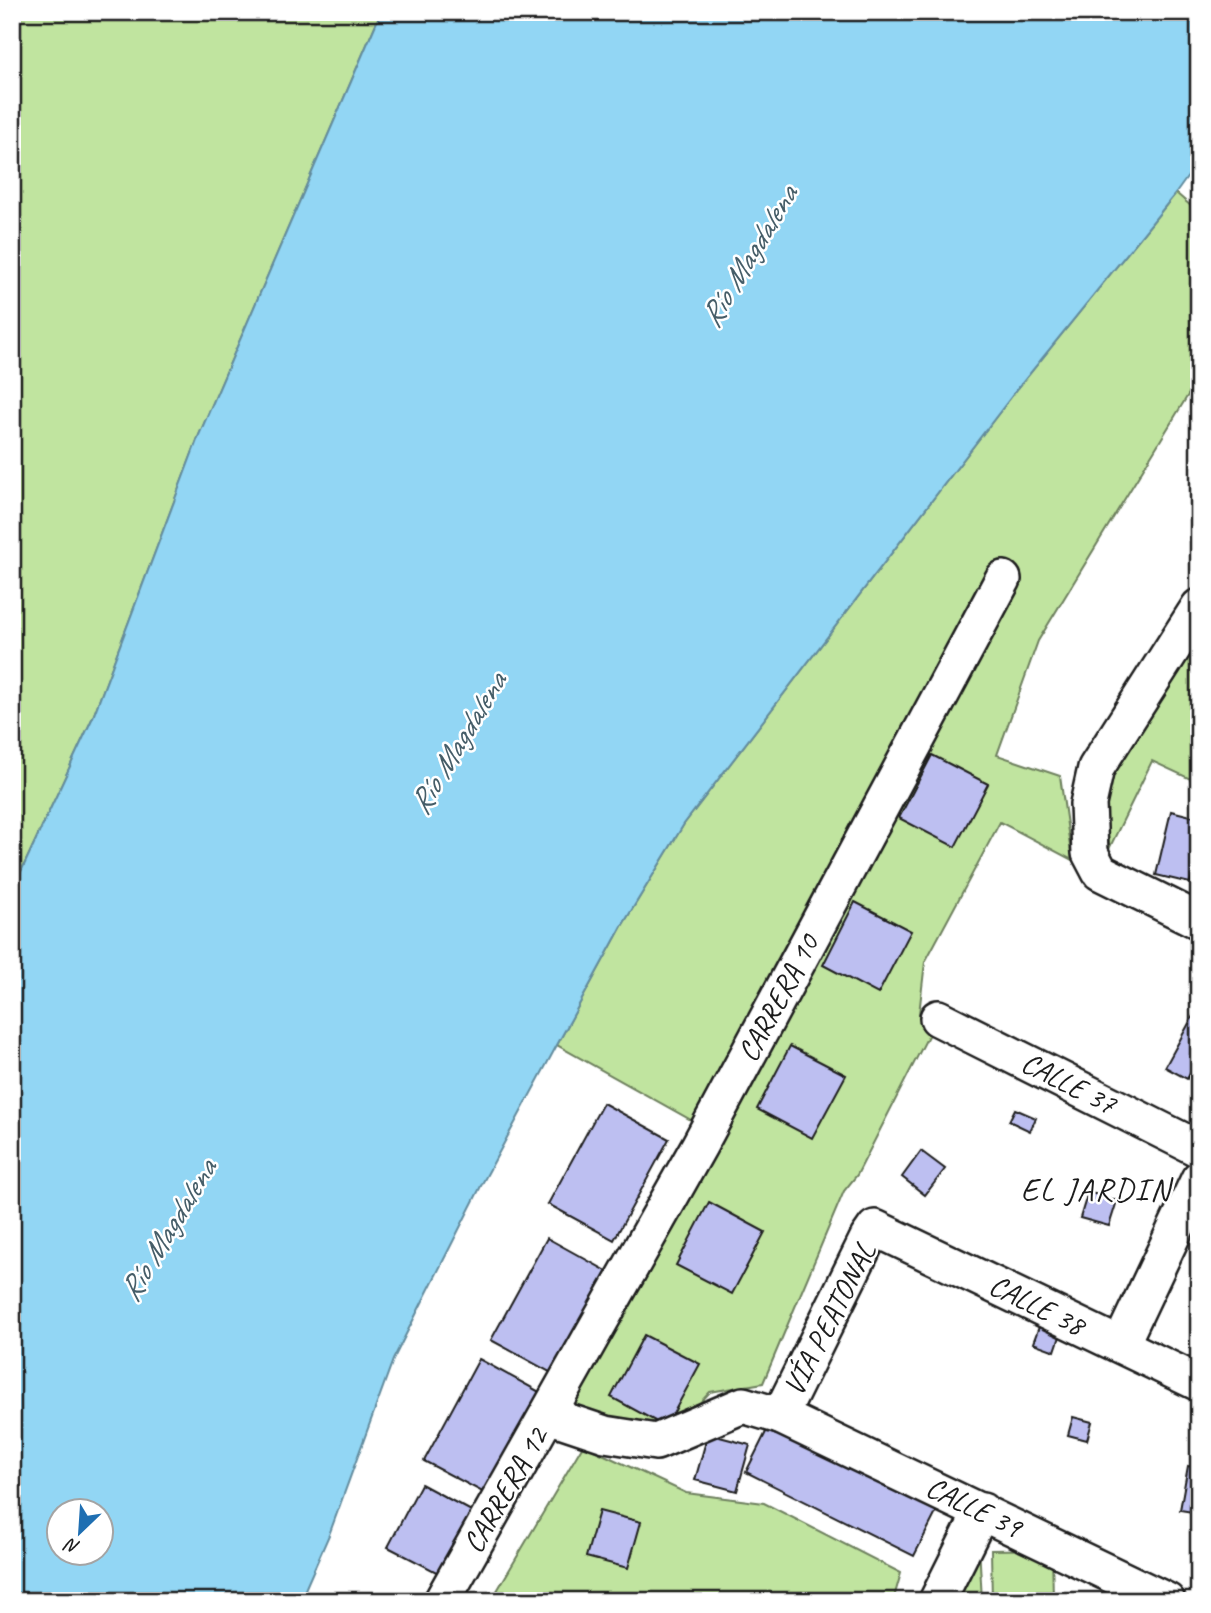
<svg xmlns="http://www.w3.org/2000/svg" width="1211" height="1613" font-family="Caveat,sans-serif">
<style>
.green{fill:#c0e49f;stroke:#6e805e;stroke-width:2}
.water{fill:#92d6f4;stroke:#638c9e;stroke-width:2;fill-rule:evenodd}
.building{fill:#bdbff1;stroke:#1c1c1c;stroke-width:2}
.lines{fill:none;stroke-linecap:round;stroke-linejoin:round}
.minor-casing{stroke:#1c1c1c;stroke-width:40}
.minor{stroke:#fff;stroke-width:35}
.labels{text-anchor:middle;stroke-width:5;stroke-linejoin:round;paint-order:stroke}
.street-label{font-size:30px;fill:#1c1c1c;stroke:#fff}
.water-label{font-size:32px;font-style:italic;fill:#455d68;stroke:#fff}
.neighbourhood-label{font-size:32px;letter-spacing:2px;fill:#1c1c1c;stroke:#fff}
</style>
<rect width="100%" height="100%" fill="#fff"/>
<filter id="ink" filterUnits="userSpaceOnUse"><feTurbulence type="fractalNoise" baseFrequency=".0143" numOctaves="2"/><feDisplacementMap in="SourceGraphic" scale="14" xChannelSelector="R" yChannelSelector="G"/><feConvolveMatrix kernelMatrix="1 2 1 2 8 2 1 2 1" color-interpolation-filters="sRGB"/></filter>
<g filter="url(#ink)">
<!-- green -->
<g class="green">
<polygon points="12,12 381,12 199,435 93,717 12,891"/>
<polygon points="1176,193 1199,213 1199,377 1038,641 997,755 1060,776 1072,860 1000,822 925,962 919,1014 932,1028 857,1175 844,1191 763,1383 710,1392 681,1423 654,1430 568,1407 714,1133 557,1045 622,926 684,824 1018,388"/>
<polygon points="1199,595 1199,783 1152,761 1110,847 1094,771"/>
<polygon points="583,1445 686,1493 764,1503 901,1573 893,1601 491,1601"/>
<polygon points="979,1545 982,1601 950,1601"/>
<polygon points="1052,1549 1053,1601 992,1601 991,1550"/>
</g>
<!-- water -->
<path class="water" d="M381,12H1199V161L1176,193L1018,388L684,824L622,926L557,1045L483,1182L393,1360L329,1535L300,1601H12V891L93,717L199,435ZM60,1512H102V1554H60Z"/>
<!-- building -->
<g class="building">
<polygon points="932,755 988,784 955,847 899,818"/>
<polygon points="1171,811 1199,818 1199,848 1190,883 1156,875"/>
<polygon points="855,902 911,931 878,994 823,965"/>
<polygon points="1193,1016 1199,1020 1199,1057 1187,1079 1165,1067"/>
<polygon points="790,1046 846,1075 812,1138 757,1109"/>
<polygon points="603,1103 669,1139 614,1240 548,1204"/>
<polygon points="1015,1109 1036,1118 1030,1131 1009,1121"/>
<polygon points="921,1151 945,1169 925,1195 902,1177"/>
<polygon points="1088,1192 1117,1201 1109,1226 1080,1218"/>
<polygon points="709,1202 765,1232 732,1294 676,1265"/>
<polygon points="547,1238 612,1274 557,1376 491,1340"/>
<polygon points="1046,1308 1067,1316 1055,1351 1033,1343"/>
<polygon points="644,1335 700,1364 666,1427 611,1397"/>
<polygon points="479,1359 545,1395 490,1496 424,1461"/>
<polygon points="1073,1417 1092,1422 1087,1440 1068,1435"/>
<polygon points="773,1418 941,1503 914,1556 746,1472"/>
<polygon points="708,1434 750,1445 737,1491 695,1480"/>
<polygon points="1188,1466 1199,1468 1199,1513 1180,1510"/>
<polygon points="421,1484 477,1514 444,1576 388,1547"/>
<polygon points="599,1511 641,1522 628,1568 586,1557"/>
</g>
<g class="lines">
<defs>
<g id="minor">
<polyline points="1199,607 1096,768 1088,804 1090,853 1100,872 1199,921"/>
<polyline points="938,1018 1199,1149"/>
<polyline points="1121,1344 1199,1179"/>
<polyline points="548,1415 605,1434 656,1442 743,1405 780,1416 1167,1601"/>
<polyline points="780,1416 868,1238 875,1228 1199,1383"/>
<polyline points="442,1601 699,1146 1003,579"/>
<polyline points="937,1601 982,1511"/>
</g>
</defs>
<!-- minor casing -->
<use href="#minor" class="minor-casing"/>
<!-- minor -->
<use href="#minor" class="minor"/>
</g>
</g>
<g class="labels">
<!-- street labels -->
<g class="street-label">
<text transform="translate(778 998) rotate(-62)" y="10">CARRERA 10</text>
<text transform="translate(1069 1083) rotate(27)" y="10">CALLE 37</text>
<text transform="translate(1037 1305) rotate(26)" y="10">CALLE 38</text>
<text transform="translate(829 1319) rotate(-63)" y="10">VÍA PEATONAL</text>
<text transform="translate(505 1490) rotate(-60)" y="10">CARRERA 12</text>
<text transform="translate(974 1507) rotate(26)" y="10">CALLE 39</text>
</g>
<!-- water labels -->
<g class="water-label">
<text transform="translate(748 256) rotate(-59)" y="11">Río Magdalena</text>
<text transform="translate(457 743) rotate(-59)" y="11">Río Magdalena</text>
<text transform="translate(167 1230) rotate(-59)" y="11">Río Magdalena</text>
</g>
<!-- neighbourhood labels -->
<g class="neighbourhood-label">
<text x="1096" y="1200">EL JARDIN</text>
</g>
</g>
<!-- margin -->
<rect width="1211" height="1613" fill="none" stroke="#fff" stroke-width="42"/>
<rect x="21" y="21" width="1169" height="1571" fill="none" stroke="#1c1c1c" stroke-width="2.5" filter="url(#ink)"/>
<!-- north arrow -->
<g transform="translate(80 1532) rotate(205)"><circle r="33" fill="#ffffff" stroke="#a4a4a4" stroke-width="2"/>
<path d="M0-5L12 26L0 18L-12 26Z" fill="#1f6fb2"/>
<text y="-10" font-size="19" font-weight="bold" text-anchor="middle" fill="#1c1c1c">N</text>
</g>
</svg>
